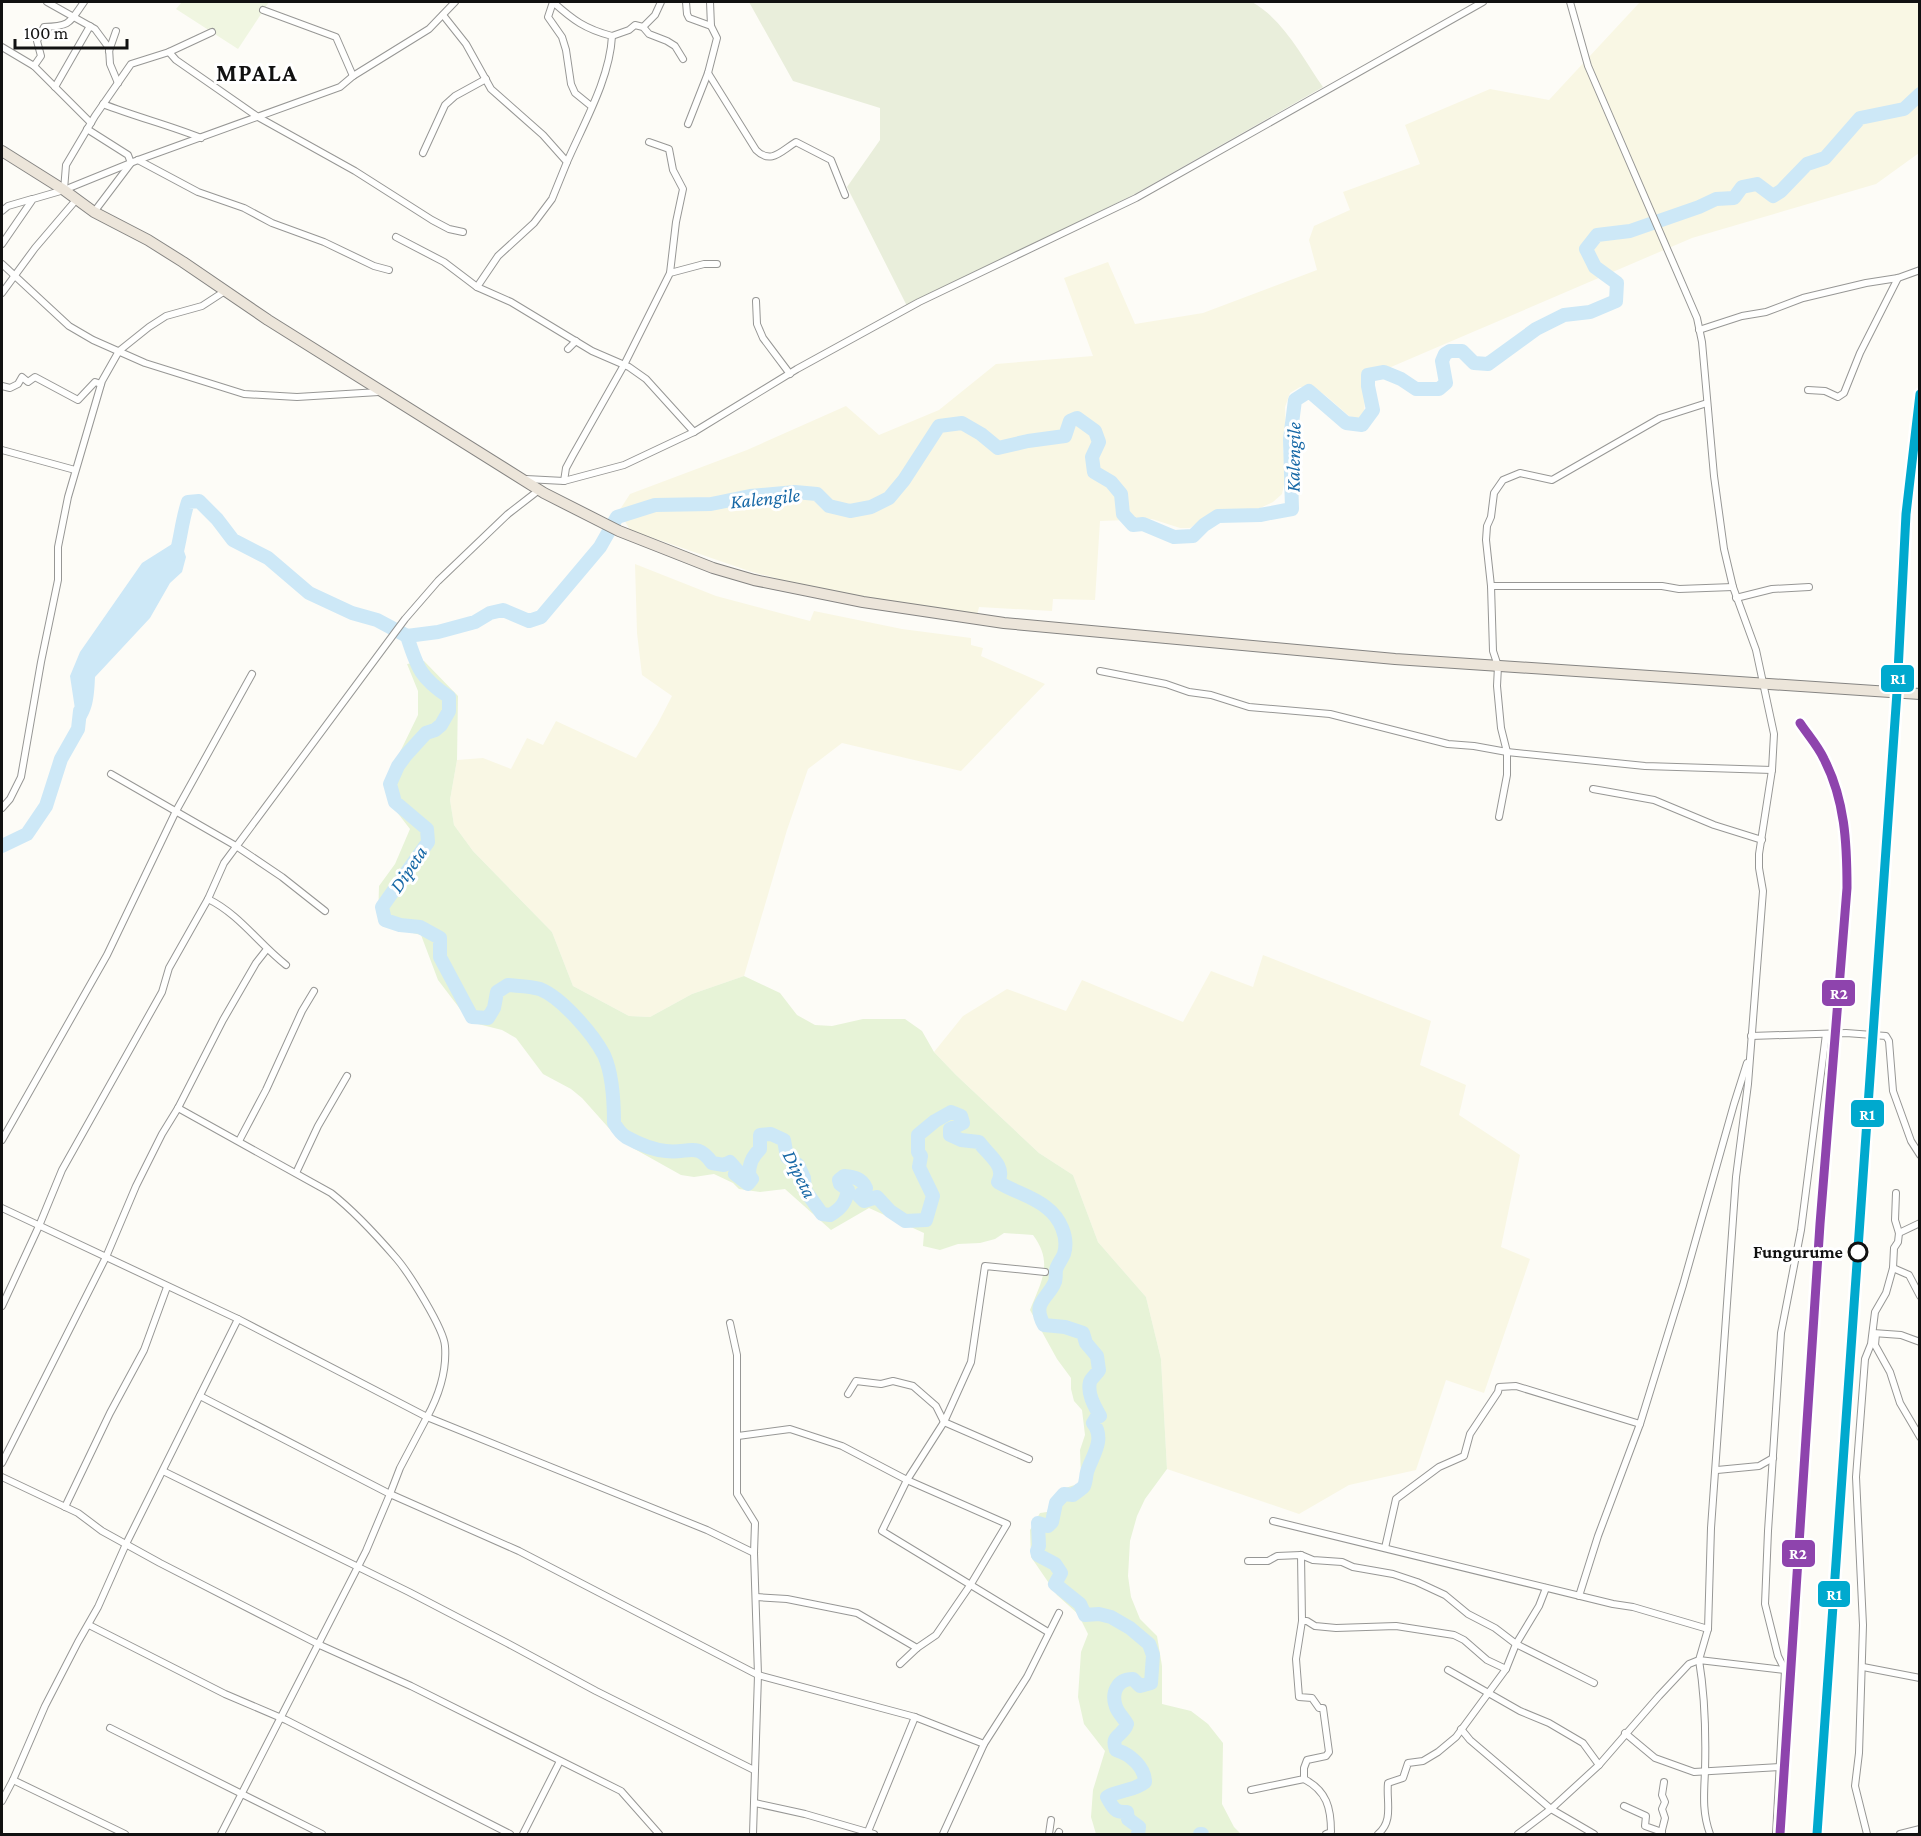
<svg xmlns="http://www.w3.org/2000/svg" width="1921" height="1836" font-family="'Crimson Pro',serif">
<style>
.farmland{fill:#f9f7e4}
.green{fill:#e7f3d7}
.cemetery{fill:#e9eedb}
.pitch{fill:#f0f6e1}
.water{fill:#cde8f7}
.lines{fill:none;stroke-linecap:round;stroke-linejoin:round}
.river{stroke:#cde8f7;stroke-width:14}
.minor-casing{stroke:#979795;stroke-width:8}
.trunk-casing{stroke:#858482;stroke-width:12}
.minor{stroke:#fffffe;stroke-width:6}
.trunk{stroke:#ece5da;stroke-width:10}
.rail{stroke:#d9c6c7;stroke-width:2}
.rail-1-casing{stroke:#fff;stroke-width:14}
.rail-2-casing{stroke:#fff;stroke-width:14}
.rail-1{stroke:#00a9ce;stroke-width:9}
.rail-2{stroke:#8e44ad;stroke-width:9}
.stop-dot{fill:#fff;stroke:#111;stroke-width:3}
.labels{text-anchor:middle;stroke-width:6;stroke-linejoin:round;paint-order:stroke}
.stop-label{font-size:18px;font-weight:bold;fill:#111;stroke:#fff;text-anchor:end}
.water-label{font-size:20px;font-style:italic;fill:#1768a6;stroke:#fff}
.district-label{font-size:24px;font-weight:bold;letter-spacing:1.5px;fill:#111;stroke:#fff}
.line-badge{stroke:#fff;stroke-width:2}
.badge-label{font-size:16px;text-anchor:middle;font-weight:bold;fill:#fff}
</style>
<rect width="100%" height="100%" fill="#fdfcf7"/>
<!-- farmland -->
<g class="farmland">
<polygon points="1640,2 1919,2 1919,153 1876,184 1692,238 1391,367 1372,369 1364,375 1361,383 1365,398 1364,414 1358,419 1349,416 1326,396 1313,387 1300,387 1290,393 1285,407 1286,433 1283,451 1288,465 1282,494 1273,502 1258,509 1224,511 1210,514 1190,528 1180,528 1152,519 1100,521 1095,600 1053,599 1052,611 979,607 976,620 813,588 752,572 630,530 619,511 630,494 747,450 846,406 879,435 939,410 996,364 1093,356 1064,278 1108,262 1135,324 1203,313 1317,270 1309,240 1314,226 1350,210 1343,192 1420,164 1405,125 1490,89 1549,100"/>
<polygon points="635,564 716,596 810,621 814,611 902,629 971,638 971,645 983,648 981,656 1045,684 961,771 842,743 808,769 787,830 744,976 692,994 650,1017 629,1016 573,986 552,932 473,851 454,825 450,800 457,760 483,758 511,769 527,738 543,745 556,721 636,758 657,725 672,696 642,675 637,633"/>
<polygon points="1263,955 1431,1021 1420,1065 1466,1085 1459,1115 1520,1155 1501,1247 1530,1259 1484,1393 1446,1380 1416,1470 1349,1485 1299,1514 1167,1469 1161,1359 1146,1297 1098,1242 1073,1175 1039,1153 956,1075 934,1052 963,1016 1007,989 1066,1011 1082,980 1183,1022 1211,971 1253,987"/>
</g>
<!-- green -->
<path class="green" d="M424,661L458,696L457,760L450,800L454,825L473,851L552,932L573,986L629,1016L650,1017L692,994L744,976L780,993L797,1015L815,1025L832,1026L863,1019H905L922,1031L934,1052L956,1075L1039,1153L1073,1175L1098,1242L1146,1297L1161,1359L1167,1469L1145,1499L1137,1516L1130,1541L1128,1576L1131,1597L1140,1619L1157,1636L1162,1666V1704L1191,1711L1208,1724L1223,1743L1222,1804L1234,1827L1241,1834H1096L1091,1817L1093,1790L1105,1751L1084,1724L1078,1697L1081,1652L1088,1634L1078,1614L1057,1595L1031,1557L1030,1530L1040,1513L1047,1512C1054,1493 1059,1489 1079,1484L1081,1477L1080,1450L1085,1435L1082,1410L1074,1401L1071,1389V1378L1057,1359L1030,1310C1041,1282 1054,1263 1033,1235L1004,1233L995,1239L980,1243L958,1244L940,1250L923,1246L924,1233L869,1208L831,1230L785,1189L760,1192L739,1189L733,1183L714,1174L694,1177L681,1175L631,1147L615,1135L582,1098L571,1089L543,1074L516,1038L502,1030L470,1022L438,980L421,935L388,927L378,921L379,886L395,864L410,829L393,807L384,785L418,715V691L407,664Z"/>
<!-- cemetery -->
<path class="cemetery" d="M749,2H1252C1284,20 1302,57 1323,87L1133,195L907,306L847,187L880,140V108L793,81Z"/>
<!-- pitch -->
<polygon class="pitch" points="182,2 269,2 238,49 176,9"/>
<!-- water -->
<path class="water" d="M180,539L186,557L182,572L170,583L150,618L95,677C94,699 93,714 78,729L70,676L80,652L142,563Z"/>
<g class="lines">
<!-- river -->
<g class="river">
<path d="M176,555C181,536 182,520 188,502L199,501L217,519L233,540L268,558L309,593L352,613L377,620L407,636C417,667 420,678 449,697V711L441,725L435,730L426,733L406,755L398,766L390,784L395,802L427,829L428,842L382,907L385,920L400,925L420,927L440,938V957L472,1017L488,1018L494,1008L497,992L508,985C518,986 530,986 540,989C562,998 593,1034 604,1055C613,1075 614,1101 614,1123C617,1128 621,1134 626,1137C637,1143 654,1150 666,1151C688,1154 697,1141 712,1163L724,1165L730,1162L737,1170L735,1174L748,1184L752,1179L749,1175C749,1164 752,1157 760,1149V1135L771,1134L784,1140L787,1157L798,1165L804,1178L805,1190L822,1214L830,1215C841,1209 846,1202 848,1190L840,1184L839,1180L844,1176C854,1177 862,1178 866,1188L859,1196L864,1201L877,1197L890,1211L905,1221L926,1220L933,1196L919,1167L921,1156L918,1152V1135L935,1121L951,1112L961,1116L963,1123L950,1129V1135L961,1140L979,1142C987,1154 1007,1166 998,1182C1014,1192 1033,1196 1047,1208C1060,1218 1069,1237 1064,1254C1062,1259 1057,1265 1056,1270C1055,1276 1057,1279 1054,1284C1046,1300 1032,1303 1044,1325L1065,1327L1083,1333L1086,1343L1097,1356L1099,1370C1097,1374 1091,1378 1090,1382C1087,1394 1095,1407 1100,1416L1096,1418L1093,1423C1106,1439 1092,1456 1087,1472C1086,1476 1086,1482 1084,1486C1082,1489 1076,1492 1073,1495L1064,1494L1056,1503L1052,1522L1048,1526L1038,1523L1039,1546L1037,1551L1038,1555L1055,1564L1061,1573L1055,1584L1080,1604L1085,1615L1099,1614L1111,1617L1130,1628L1149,1644L1153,1655L1151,1683L1140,1686L1133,1679C1117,1679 1111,1693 1116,1707C1118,1713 1124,1718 1127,1724C1123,1737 1110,1734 1116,1750C1130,1754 1145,1767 1145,1782C1134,1791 1119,1790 1107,1797C1113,1808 1115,1813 1127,1812L1128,1819L1139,1827L1138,1834"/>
<polyline points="407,636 438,632 475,622 490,613 503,610 529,621 541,617 600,547 617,517 655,505 711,504 750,496 795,492 817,494 829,506 850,511 871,507 889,498 904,480 939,426 962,423 981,434 998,448 1028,441 1065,436 1070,421 1077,418 1095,431 1099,442 1092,457 1094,472 1111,482 1121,494 1123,514 1133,525 1143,524 1174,537 1193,536 1204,525 1218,516 1260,515 1292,509 1290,439 1295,400 1309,391 1346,423 1362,425 1373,410 1368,386 1368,375 1384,372 1401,379 1416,389 1439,389 1446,383 1442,361 1445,354 1450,351 1462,351 1474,363 1488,364 1536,329 1564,315 1590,312 1616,301 1617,283 1595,267 1586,249 1597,235 1630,231 1699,207 1716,199 1734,198 1742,187 1757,184 1773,196 1781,191 1807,164 1825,158 1860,118 1904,109 1920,94"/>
<polyline points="2,846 27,834 46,806 61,759 78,729 80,711"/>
<polyline points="1200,1834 1202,1834"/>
</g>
<defs>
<g id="minor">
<polyline points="47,2 95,29 109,48 110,64 118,83"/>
<polyline points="686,2 687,14 689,18 711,26"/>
<polyline points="263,10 336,37 353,76"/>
<polyline points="443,15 466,44 491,89 543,135 567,162 552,199 534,223 498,256 477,287"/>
<polyline points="643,27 655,15 661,2"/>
<polyline points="612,36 629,30 635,25 643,27 649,34 667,41 675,46 683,59"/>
<polyline points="2,47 34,66 91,123"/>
<polyline points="109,51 116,31"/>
<polyline points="169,52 176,60 258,117 355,171 432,220 449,229 463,232"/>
<path d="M34,66L41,56L37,41L44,27C71,26 69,23 84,2"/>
<path d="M708,73L756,150C771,165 781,151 796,142L831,160L845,195"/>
<polyline points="55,87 90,26"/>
<path d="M103,104C136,117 169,125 201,138"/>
<polyline points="688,124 708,73 717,38 711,26 710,2"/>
<polyline points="87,129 128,155 131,163 94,212"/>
<polyline points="649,142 669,149 673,170 683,189 676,222 670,273"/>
<polyline points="423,153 445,105 455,96 486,79"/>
<polyline points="138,160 198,192 244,208 272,223 324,242 374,266 389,270"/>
<path d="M567,162C584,123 610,78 612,36C585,29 573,20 553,2L548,17L562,37L566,50L571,84L575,93L591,106"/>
<polyline points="64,190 66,165 95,116 131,64 169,52 212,32"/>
<polyline points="2,211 8,206 32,199"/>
<polyline points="396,237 444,262 477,287 511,302 592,351 629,367 646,379 694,432"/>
<polyline points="2,244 33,199 64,190 138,160 340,87 353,76 429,29 455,2"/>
<polyline points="2,264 69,326 93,340 145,363 244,394 297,397 379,392"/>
<polyline points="2,293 35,248 76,200"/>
<polyline points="756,301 757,324 763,338 790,374"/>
<polyline points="1699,330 1742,316 1766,312 1803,298 1866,283 1898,278 1920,270"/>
<polyline points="568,349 576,341"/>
<polyline points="2,386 10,388 18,384 22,377 28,382 35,377 78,400 95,382 101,384"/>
<polyline points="1808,390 1825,391 1838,397 1844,393 1860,353 1898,278"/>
<polyline points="2,450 75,470"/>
<polyline points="526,479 564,481 624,465 694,432 797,369 919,302 1136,198 1483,2"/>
<polyline points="564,481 566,468 573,455 624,365 670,273 704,264 717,264"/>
<polyline points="1491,586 1662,586 1679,589 1733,587"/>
<polyline points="1736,598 1772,589 1809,587"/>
<polyline points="1100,671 1166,684 1189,692 1211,695 1249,707 1330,714 1448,744 1474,746 1507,752 1645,766 1772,770"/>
<polyline points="111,774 236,846 282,877 325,911"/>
<polyline points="1593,789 1654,800 1714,825 1762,840"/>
<polyline points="2,808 10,799 21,777 41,662 58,580 58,547 68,497 102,381 119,351 149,327 166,316 202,306 225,291"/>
<polyline points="1499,817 1507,775 1507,752 1501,728 1497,686 1498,666 1493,651 1491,586 1486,540 1487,526 1491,517 1494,493 1503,480 1520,473 1552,480 1660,418 1707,403"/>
<path d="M286,965C259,944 239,914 208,899L224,863L405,619L438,581L508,514L539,490"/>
<polyline points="1751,1036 1846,1033 1886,1036 1889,1041 1893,1091 1911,1141 1920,1155"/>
<path d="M178,1108L331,1193C354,1211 377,1236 396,1258C409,1273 444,1329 445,1346C447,1372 439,1395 427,1417L707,1530L754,1553"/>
<polyline points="2,1140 107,955 176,811 252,674"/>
<polyline points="239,1141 266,1090 302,1011 314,991"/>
<polyline points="296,1173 318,1126 347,1076"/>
<polyline points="2,1208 238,1319 427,1417 400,1468 390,1494 200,1396"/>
<polyline points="1899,1233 1920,1223"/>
<polyline points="1893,1268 1909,1275 1920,1296"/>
<polyline points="1045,1272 985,1266 971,1362 944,1422 907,1480 882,1531 1048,1632"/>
<polyline points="2,1306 39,1226 62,1170 162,992 169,968 208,899"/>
<polyline points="730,1323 737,1355 737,1494 755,1523 754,1553 758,1675 753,1834"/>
<polyline points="1873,1333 1901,1335 1920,1342"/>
<polyline points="1876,1334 1875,1345 1890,1372 1900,1403 1920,1437"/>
<polyline points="848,1394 856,1381 881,1384 893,1381 913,1386 936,1406 944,1422 1029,1459"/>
<polyline points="738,1436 790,1429 842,1446 907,1480 1007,1524 971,1584 936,1635 917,1648 900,1664"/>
<polyline points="2,1463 106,1257 136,1186 162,1134 178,1108 223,1020 256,963 267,949"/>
<polyline points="1717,1470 1759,1466 1773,1458"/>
<polyline points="163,1471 409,1592 507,1643 596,1691 754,1770"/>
<polyline points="2,1477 78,1513 102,1531 160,1563 322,1646 411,1686 621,1791 659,1834"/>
<polyline points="65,1507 110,1413 144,1350 167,1287"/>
<path d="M1273,1521C1387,1548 1500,1577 1613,1604L1633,1607L1708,1629"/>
<polyline points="1385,1548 1396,1499 1439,1467 1464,1456 1470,1434 1498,1392 1499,1387 1516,1386 1640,1424 1683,1285 1734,1104 1747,1063"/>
<polyline points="1301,1555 1313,1560 1342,1562 1353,1567 1393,1574 1417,1582 1445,1595 1468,1614 1495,1628 1516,1644 1594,1683"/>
<polyline points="1248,1561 1268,1561 1277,1556 1301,1555 1302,1621 1296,1659 1299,1697 1312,1698 1319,1708 1323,1708 1329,1752 1326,1756 1307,1760 1304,1768 1304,1779 1251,1790"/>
<polyline points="1579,1596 1598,1536 1640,1424"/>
<polyline points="756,1597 787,1599 857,1613 917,1648"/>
<polyline points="1302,1621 1307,1621 1315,1626 1336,1628 1396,1626 1454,1635 1464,1640 1487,1660 1506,1669"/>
<polyline points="89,1625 225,1694 286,1720 510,1834"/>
<polyline points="1863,1667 1920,1678"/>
<polyline points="1448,1670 1520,1711 1549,1723 1583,1743 1599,1765"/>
<polyline points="110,1728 322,1834"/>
<polyline points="1461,1729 1470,1740 1551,1809 1594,1834"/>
<polyline points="1625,1733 1655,1758 1694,1772 1780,1767"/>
<path d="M1304,1779C1327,1791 1331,1808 1331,1832L1326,1834"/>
<polyline points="13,1780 125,1834"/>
<polyline points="2,1801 13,1780 45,1706 78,1642 98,1607 126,1544 238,1319"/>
<polyline points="755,1803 805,1814 874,1834"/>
<polyline points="1624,1806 1646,1816 1645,1826 1662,1832"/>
<polyline points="221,1834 366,1551 390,1494 519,1551 758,1675 915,1717 984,1744"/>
<polyline points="523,1834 560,1761"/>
<polyline points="867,1834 915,1717"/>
<polyline points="943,1834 984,1744 1027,1677 1059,1613"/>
<polyline points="1049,1834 1051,1820"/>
<polyline points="1058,1834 1059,1832"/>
<path d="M1378,1834C1394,1821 1386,1801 1388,1783L1403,1778L1408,1763L1423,1761L1438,1752L1456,1737L1506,1669L1516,1644L1539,1606L1546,1588"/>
<polyline points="1518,1834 1551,1809 1599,1765 1659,1696 1689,1664 1699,1660 1708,1629 1711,1528 1736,1177 1748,1084 1763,891 1759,868 1759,854 1772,770 1774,734 1756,650 1733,587 1724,549 1714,476 1702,342 1697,318 1588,66 1570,2"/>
<polyline points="1661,1834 1665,1818 1662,1809 1665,1802 1662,1795 1664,1782"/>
<path d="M1710,1834C1702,1812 1704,1794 1705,1771C1706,1734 1705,1696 1699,1660L1785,1670"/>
<polyline points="1776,1834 1785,1670 1778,1656 1765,1604 1768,1531 1781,1333 1801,1230 1826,1034"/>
<polyline points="1867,1834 1855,1786 1859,1753 1863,1625 1856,1477 1865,1359 1871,1344 1875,1312 1886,1293 1893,1268 1894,1248 1898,1242 1899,1233 1895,1220 1896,1193"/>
<polyline points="1900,1834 1920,1829"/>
</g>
<polyline id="trunk" points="2,151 64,190 94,212 148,240 183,262 268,320 544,493 619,531 713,568 754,580 863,602 1004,623 1395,659 1920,694"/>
</defs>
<!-- minor casing -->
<use href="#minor" class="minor-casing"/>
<!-- trunk casing -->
<use href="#trunk" class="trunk-casing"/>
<!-- minor -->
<use href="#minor" class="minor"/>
<!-- trunk -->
<use href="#trunk" class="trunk"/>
<!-- rail -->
<path class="rail" d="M1780,1834L1820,1224L1847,888C1847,843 1845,800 1824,759C1818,746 1808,735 1800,723"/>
<defs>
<polyline id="rail-1" points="1817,1834 1897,692 1906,514 1920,394"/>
<path id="rail-2" d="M1780,1834L1820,1224L1847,888C1847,843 1845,800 1824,759C1818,746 1808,735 1800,723"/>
</defs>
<!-- rail-1 casing -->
<use href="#rail-1" class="rail-1-casing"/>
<!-- rail-2 casing -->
<use href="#rail-2" class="rail-2-casing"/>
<!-- rail-1 -->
<use href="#rail-1" class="rail-1"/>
<!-- rail-2 -->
<use href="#rail-2" class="rail-2"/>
</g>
<!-- markers -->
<circle class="stop-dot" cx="1858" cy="1252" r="9"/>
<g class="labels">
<!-- stop labels -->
<g class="stop-label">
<text x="1843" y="1258">Fungurume</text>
</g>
<!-- water labels -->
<g class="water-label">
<text transform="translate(1293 457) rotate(-89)" y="7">Kalengile</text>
<text transform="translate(765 498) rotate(-6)" y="7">Kalengile</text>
<text transform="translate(408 869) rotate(-56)" y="7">Dipeta</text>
<text transform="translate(800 1174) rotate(63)" y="7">Dipeta</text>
</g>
<!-- district labels -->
<g class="district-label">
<text x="257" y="81">MPALA</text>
</g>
</g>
<g class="line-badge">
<rect x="1880" y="664" width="35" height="29" rx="6" fill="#00a9ce"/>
<rect x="1821" y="979" width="35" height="28" rx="6" fill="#8e44ad"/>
<rect x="1850" y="1099" width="35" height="29" rx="6" fill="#00a9ce"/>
<rect x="1781" y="1539" width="35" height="29" rx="6" fill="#8e44ad"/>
<rect x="1817" y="1580" width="34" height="28" rx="6" fill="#00a9ce"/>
</g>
<g class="badge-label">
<text x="1898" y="684">R1</text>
<text x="1839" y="999">R2</text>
<text x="1867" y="1120">R1</text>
<text x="1798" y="1559">R2</text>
<text x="1834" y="1600">R1</text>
</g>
<!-- border -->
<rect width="1921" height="1836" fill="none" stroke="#111111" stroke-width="6"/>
<!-- scale -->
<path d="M15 39v9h112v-9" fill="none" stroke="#111111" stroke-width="3"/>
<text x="24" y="39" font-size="18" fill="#111111" stroke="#ffffff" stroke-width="4.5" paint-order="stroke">100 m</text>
</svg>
